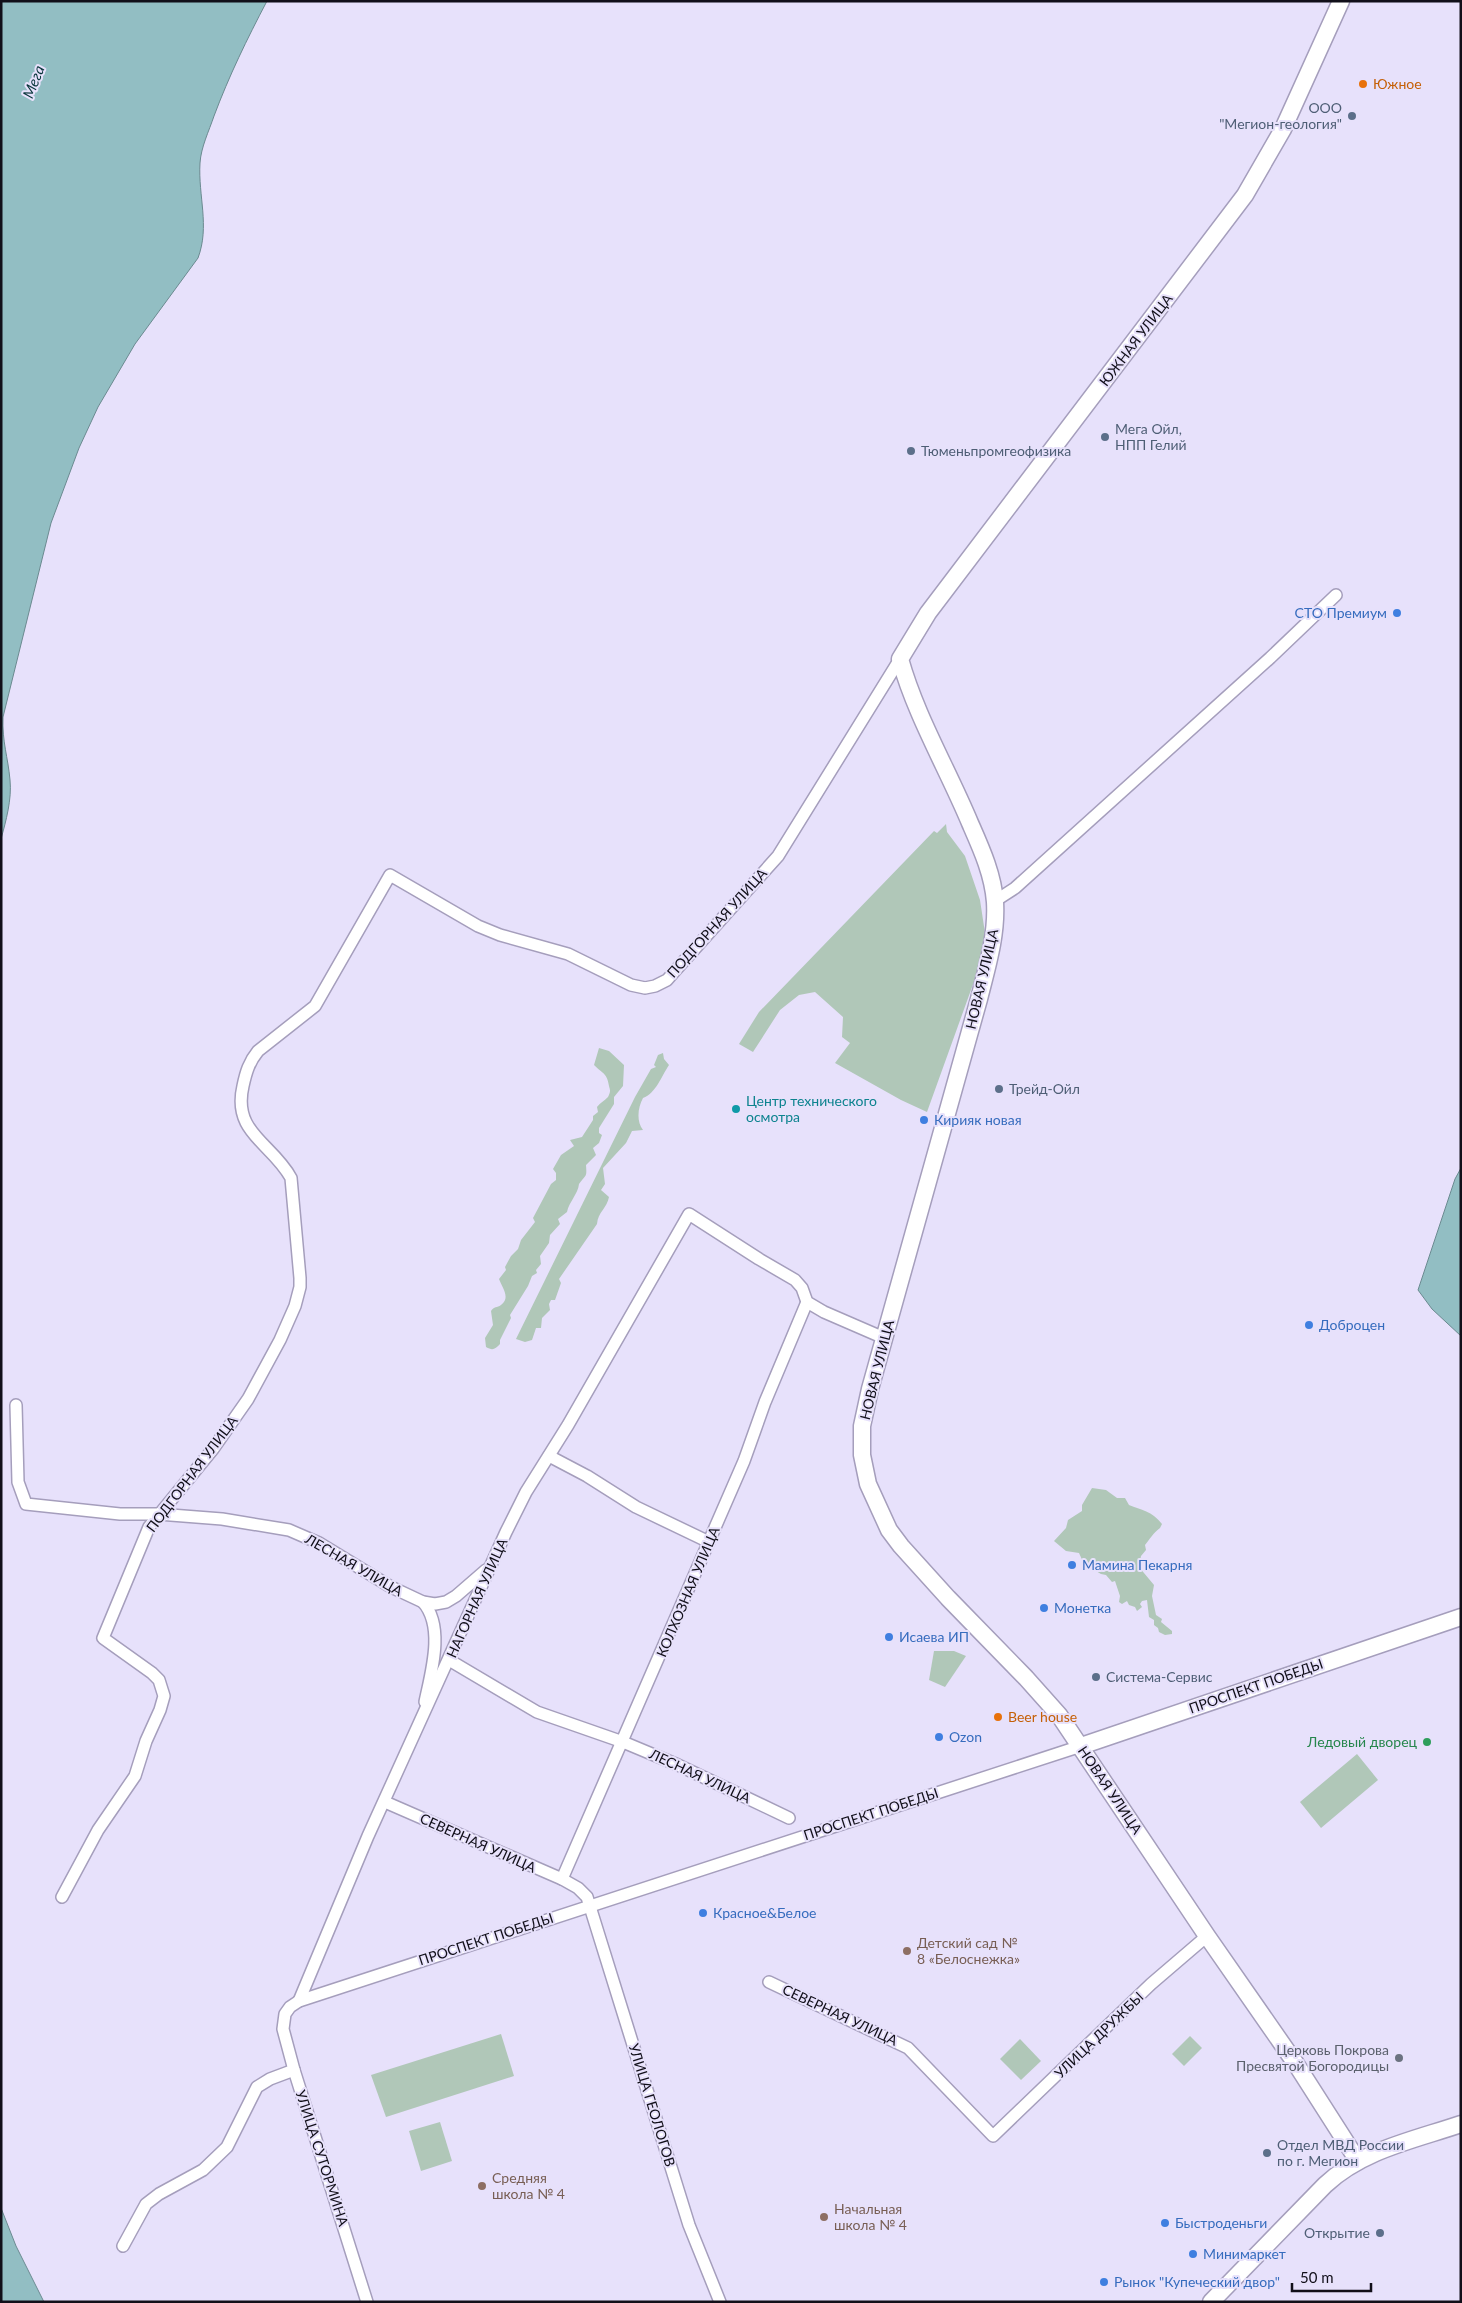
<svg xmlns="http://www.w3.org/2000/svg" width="1462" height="2303" font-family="Lato,sans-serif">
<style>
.green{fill:#b0c7b8}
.water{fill:#92bec3;stroke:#6b8a90}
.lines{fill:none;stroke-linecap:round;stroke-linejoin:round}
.street-casing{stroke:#a59ebc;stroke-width:14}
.secondary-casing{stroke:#a59ebc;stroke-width:19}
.street{stroke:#fff;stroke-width:11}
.secondary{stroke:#fff;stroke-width:16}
.food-dot{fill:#e8710a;stroke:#e7e1fb;stroke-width:2}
.service-dot{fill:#5c6f8a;stroke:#e7e1fb;stroke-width:2}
.shop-dot{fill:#3f7fe0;stroke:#e7e1fb;stroke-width:2}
.culture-dot{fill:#0f9aa8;stroke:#e7e1fb;stroke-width:2}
.leisure-dot{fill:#2e9e5b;stroke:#e7e1fb;stroke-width:2}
.education-dot{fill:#8d6e63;stroke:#e7e1fb;stroke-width:2}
.worship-dot{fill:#6b7280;stroke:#e7e1fb;stroke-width:2}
.labels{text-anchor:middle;stroke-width:4;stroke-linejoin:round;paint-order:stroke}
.food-label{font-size:14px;fill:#c56008;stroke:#e7e1fb;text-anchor:start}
.service-label{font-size:14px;fill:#4e5e75;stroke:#e7e1fb;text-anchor:start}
.street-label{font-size:14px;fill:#110f19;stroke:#e7e1fb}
.shop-label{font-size:14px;fill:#366cbe;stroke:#e7e1fb;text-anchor:start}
.culture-label{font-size:14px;fill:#0d838f;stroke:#e7e1fb;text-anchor:start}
.leisure-label{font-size:14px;fill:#27864d;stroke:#e7e1fb;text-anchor:end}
.education-label{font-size:14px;fill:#785e54;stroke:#e7e1fb;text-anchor:start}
.worship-label{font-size:14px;fill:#5b616d;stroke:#e7e1fb;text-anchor:end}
.water-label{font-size:15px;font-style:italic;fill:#063338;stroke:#e7e1fb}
</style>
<rect width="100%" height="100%" fill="#e7e1fb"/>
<!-- green -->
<g class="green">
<polygon points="946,824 947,832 965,856 980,900 985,933 976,976 927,1112 901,1100 835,1063 850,1043 842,1037 843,1017 815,992 799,995 780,1010 753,1052 739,1044 759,1012 934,831 937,833"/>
<path d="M599,1048L609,1051L624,1065L623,1086L614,1097V1104L599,1128V1133L602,1135L599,1143L593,1148L596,1155L586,1165C587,1178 586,1174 579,1184C578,1194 569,1202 567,1212L558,1219L560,1224L550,1235L549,1243L540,1256L541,1264L536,1270L537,1273L532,1276L528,1286L510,1315L511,1318L500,1340V1344C495,1349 493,1351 486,1347L485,1338L493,1325L491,1311C494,1306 497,1308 501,1305C511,1298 502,1287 499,1279L506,1270L505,1267L511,1256L518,1249L521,1240L535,1222L533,1218L551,1184L556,1180V1173L553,1169L561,1155L574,1146L570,1140L582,1137L593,1120V1116L598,1112L597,1107C600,1103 604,1101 608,1097C611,1091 610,1090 609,1086C607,1073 603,1074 594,1065Z"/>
<path d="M663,1053L664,1059L669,1065C661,1077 656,1093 643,1098C638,1107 636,1121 643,1130L632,1131L626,1143L603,1168L605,1184L601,1190L609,1197C607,1208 598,1212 597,1224L559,1279L561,1283L555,1300H551L549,1304L550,1310L542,1318L541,1328H536L532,1340L525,1342L516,1339L635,1097L651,1069L656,1067L654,1065L658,1055Z"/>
<path d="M1092,1488L1106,1490L1117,1498H1125L1129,1505C1141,1510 1152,1511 1162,1524L1160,1528C1153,1533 1150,1539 1145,1545L1146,1550L1141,1556L1139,1567L1154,1585L1152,1596L1156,1615L1162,1619L1161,1622L1172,1631V1634L1165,1635L1159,1632L1158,1628L1154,1625V1620L1149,1617L1147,1600L1142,1601L1140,1604L1142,1607L1137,1611L1135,1607L1129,1605L1127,1601L1122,1604L1119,1602L1120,1596L1115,1581L1112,1582L1106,1575L1101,1574L1084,1564L1079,1553L1066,1551L1054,1541L1066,1528L1068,1520L1082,1511V1505Z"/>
<polygon points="934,1651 954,1651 966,1656 945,1687 929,1680"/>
<polygon points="1357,1754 1378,1780 1321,1828 1300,1802"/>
<polygon points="501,2034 514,2076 386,2117 371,2075"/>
<polygon points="1190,2036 1202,2048 1184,2066 1172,2054"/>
<polygon points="1020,2039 1041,2061 1021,2080 1000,2059"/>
<polygon points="440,2122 452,2161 421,2171 409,2131"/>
</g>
<!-- water -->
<g class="water">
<path d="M1,1H267C247,39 229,76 214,116C209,131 201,147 200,163C198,196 210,226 198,258L135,344L98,407L79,448L51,523L3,717C2,742 8,757 10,780C12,799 6,821 1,839Z"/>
<polygon points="1461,1168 1461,1336 1432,1309 1418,1290 1455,1179"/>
<polygon points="1,2208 16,2246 44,2302 1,2302"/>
</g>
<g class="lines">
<defs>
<g id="street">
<polyline points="995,901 1015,888 1270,658 1336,595"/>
<polyline points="16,1405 18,1482 26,1504 120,1514 158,1514 222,1519 289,1530 319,1543 391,1587 423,1602 435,1604 446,1602 456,1596 486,1570"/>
<polyline points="549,1456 587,1476 636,1507 709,1542"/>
<path d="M423,1602C445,1627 431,1673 425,1702"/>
<polyline points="449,1660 537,1712 623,1742 678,1765 789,1818"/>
<polyline points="385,1802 562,1879 578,1888 587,1897 689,2225 720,2302"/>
<polyline points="562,1879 744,1461 765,1402 807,1302"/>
<path d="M62,1897L98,1830L135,1776L146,1741L160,1710L164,1696L159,1680L152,1673L103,1638L149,1527L213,1449L248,1399L280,1340L295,1306L300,1287V1278L291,1178C272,1143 232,1133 243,1086C246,1072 249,1062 258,1051L315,1006L390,875L478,926L500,935L568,954L631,985L645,988L655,986L667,980L674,972L778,856L900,659"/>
<polyline points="769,1982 908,2048 993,2136 1151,1984 1207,1936"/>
<polyline points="299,2001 368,1836 506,1532 526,1492 568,1425 689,1214 759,1259 795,1280 802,1288 807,1302 824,1312 884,1338"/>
<polyline points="123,2246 146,2204 159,2194 203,2170 227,2147 257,2087 270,2079 294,2070"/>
<polyline points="367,2302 294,2070 283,2029 285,2014 290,2007 299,2001 1081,1746"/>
</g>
<g id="secondary">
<path d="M1341,1L1283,129L1245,195L928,613L900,659C916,716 947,768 970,823C981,848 993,874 995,902C997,935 987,967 979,999L870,1389L862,1426V1455L868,1484L889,1530L901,1546L948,1598L1026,1678L1059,1715L1207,1936L1296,2064L1358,2161"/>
<polyline points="1081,1746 1461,1617"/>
<path d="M1211,2302L1325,2185C1362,2150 1414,2140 1461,2124"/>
</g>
</defs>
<!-- street casing -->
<use href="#street" class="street-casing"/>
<!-- secondary casing -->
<use href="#secondary" class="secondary-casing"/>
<!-- street -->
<use href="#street" class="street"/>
<!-- secondary -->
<use href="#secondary" class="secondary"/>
</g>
<!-- markers -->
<g class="food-dot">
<circle cx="1363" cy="84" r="5"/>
<circle cx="998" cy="1717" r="5"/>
</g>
<g class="service-dot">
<circle cx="1352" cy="116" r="5"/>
<circle cx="1105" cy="437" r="5"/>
<circle cx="911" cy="451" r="5"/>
<circle cx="999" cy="1089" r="5"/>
<circle cx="1096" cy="1677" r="5"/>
<circle cx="1267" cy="2153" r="5"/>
<circle cx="1380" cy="2233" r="5"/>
</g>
<g class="shop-dot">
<circle cx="1397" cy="613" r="5"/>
<circle cx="924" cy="1120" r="5"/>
<circle cx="1309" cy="1325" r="5"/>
<circle cx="1072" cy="1565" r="5"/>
<circle cx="1044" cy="1608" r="5"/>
<circle cx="889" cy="1637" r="5"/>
<circle cx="939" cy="1737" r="5"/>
<circle cx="703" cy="1913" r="5"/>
<circle cx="1165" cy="2223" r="5"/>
<circle cx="1193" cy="2254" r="5"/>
<circle cx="1104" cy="2282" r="5"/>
</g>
<circle class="culture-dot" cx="736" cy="1109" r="5"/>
<circle class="leisure-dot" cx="1427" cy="1742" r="5"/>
<g class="education-dot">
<circle cx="907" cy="1951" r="5"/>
<circle cx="482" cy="2186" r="5"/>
<circle cx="824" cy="2217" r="5"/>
</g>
<circle class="worship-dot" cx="1399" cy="2058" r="5"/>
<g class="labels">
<!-- food labels -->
<g class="food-label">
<text x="1373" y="89">Южное</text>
<text x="1008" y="1722">Beer house</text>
</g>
<!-- service labels -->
<g class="service-label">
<text x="1342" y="113" text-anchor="end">ООО<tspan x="1342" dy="16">"Мегион-геология"</tspan></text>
<text x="1115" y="434">Мега Ойл,<tspan x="1115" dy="16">НПП Гелий</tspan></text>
<text x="921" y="456">Тюменьпромгеофизика</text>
<text x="1009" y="1094">Трейд-Ойл</text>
<text x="1106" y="1682">Система-Сервис</text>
<text x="1277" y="2150">Отдел МВД России<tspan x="1277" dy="16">по г. Мегион</tspan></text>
<text x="1370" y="2238" text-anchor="end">Открытие</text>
</g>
<!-- street labels -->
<g class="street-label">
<text transform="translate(1136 340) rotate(-53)" y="5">ЮЖНАЯ УЛИЦА</text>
<text transform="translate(717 923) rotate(-48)" y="5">ПОДГОРНАЯ УЛИЦА</text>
<text transform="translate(982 979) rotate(-77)" y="5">НОВАЯ УЛИЦА</text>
<text transform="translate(877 1370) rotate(-76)" y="5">НОВАЯ УЛИЦА</text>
<text transform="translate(192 1474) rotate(-53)" y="5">ПОДГОРНАЯ УЛИЦА</text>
<text transform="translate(354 1565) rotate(30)" y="5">ЛЕСНАЯ УЛИЦА</text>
<text transform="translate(688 1592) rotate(-67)" y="5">КОЛХОЗНАЯ УЛИЦА</text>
<text transform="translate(477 1598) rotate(-66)" y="5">НАГОРНАЯ УЛИЦА</text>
<text transform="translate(1256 1686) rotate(-19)" y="5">ПРОСПЕКТ ПОБЕДЫ</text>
<text transform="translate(700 1776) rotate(25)" y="5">ЛЕСНАЯ УЛИЦА</text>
<text transform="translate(1110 1790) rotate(56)" y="5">НОВАЯ УЛИЦА</text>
<text transform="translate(871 1814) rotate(-18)" y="5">ПРОСПЕКТ ПОБЕДЫ</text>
<text transform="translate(478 1843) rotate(24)" y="5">СЕВЕРНАЯ УЛИЦА</text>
<text transform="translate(486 1939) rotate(-18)" y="5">ПРОСПЕКТ ПОБЕДЫ</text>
<text transform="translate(840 2015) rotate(25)" y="5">СЕВЕРНАЯ УЛИЦА</text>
<text transform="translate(1099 2035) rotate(-44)" y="5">УЛИЦА ДРУЖБЫ</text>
<text transform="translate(652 2105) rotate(73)" y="5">УЛИЦА ГЕОЛОГОВ</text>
<text transform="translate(322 2158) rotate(72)" y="5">УЛИЦА СУТОРМИНА</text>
</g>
<!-- shop labels -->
<g class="shop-label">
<text x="1387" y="618" text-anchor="end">СТО Премиум</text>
<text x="934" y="1125">Кирияк новая</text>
<text x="1319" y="1330">Доброцен</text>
<text x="1082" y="1570">Мамина Пекарня</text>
<text x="1054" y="1613">Монетка</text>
<text x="899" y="1642">Исаева ИП</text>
<text x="949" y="1742">Ozon</text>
<text x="713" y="1918">Красное&amp;Белое</text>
<text x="1175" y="2228">Быстроденьги</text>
<text x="1203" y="2259">Минимаркет</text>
<text x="1114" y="2287">Рынок "Купеческий двор"</text>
</g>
<!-- culture labels -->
<g class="culture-label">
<text x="746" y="1106">Центр технического<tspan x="746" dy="16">осмотра</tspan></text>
</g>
<!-- leisure labels -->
<g class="leisure-label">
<text x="1417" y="1747">Ледовый дворец</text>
</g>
<!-- education labels -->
<g class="education-label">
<text x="917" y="1948">Детский сад №<tspan x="917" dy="16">8 «Белоснежка»</tspan></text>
<text x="492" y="2183">Средняя<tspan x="492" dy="16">школа № 4</tspan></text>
<text x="834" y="2214">Начальная<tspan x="834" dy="16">школа № 4</tspan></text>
</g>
<!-- worship labels -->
<g class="worship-label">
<text x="1389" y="2055">Церковь Покрова<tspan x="1389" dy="16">Пресвятой Богородицы</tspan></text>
</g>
<!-- water labels -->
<g class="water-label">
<text transform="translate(34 82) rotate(-68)" y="5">Мега</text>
</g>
</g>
<!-- border -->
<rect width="1462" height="2303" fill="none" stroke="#110f19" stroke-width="5"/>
<!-- scale -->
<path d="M1292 2283v8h79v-8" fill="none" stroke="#110f19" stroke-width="2.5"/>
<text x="1300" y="2283" font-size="15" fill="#110f19" stroke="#e7e1fb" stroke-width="4" paint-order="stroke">50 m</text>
</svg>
